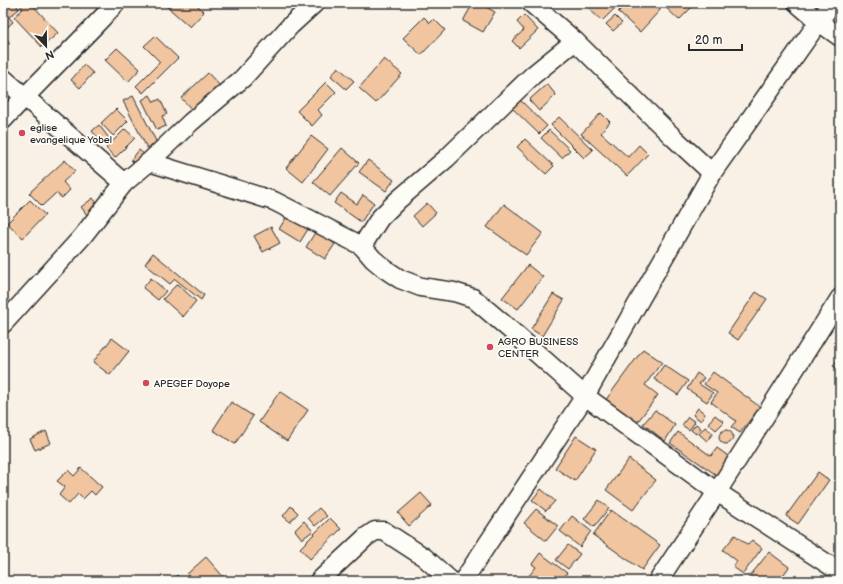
<svg xmlns="http://www.w3.org/2000/svg" width="843" height="584" font-family="'Balsamiq Sans',sans-serif">
<style>
.building{fill:#f0c5a0;stroke:#2b2b2b}
.lines{fill:none;stroke-linecap:round;stroke-linejoin:round}
.street-casing{stroke:#2b2b2b;stroke-width:21}
.street{stroke:#fdfcf7;stroke-width:18}
.poi-dot{fill:#d1495b;stroke:#fdfcf7;stroke-width:1.5}
.labels{text-anchor:middle;stroke-width:3.5;stroke-linejoin:round;paint-order:stroke}
.poi-label{font-size:10px;fill:#2b2b2b;stroke:#fdfcf7;text-anchor:start}
</style>
<rect width="100%" height="100%" fill="#faf1e6"/>
<filter id="ink" filterUnits="userSpaceOnUse"><feTurbulence type="fractalNoise" baseFrequency=".025" numOctaves="2"/><feDisplacementMap in="SourceGraphic" scale="8" xChannelSelector="R" yChannelSelector="G"/><feConvolveMatrix kernelMatrix="1 2 1 2 8 2 1 2 1" color-interpolation-filters="sRGB"/></filter>
<g filter="url(#ink)">
<!-- building -->
<g class="building">
<polygon points="11,3 15,3 19,9 9,17 13,22 3,31 3,10"/>
<polygon points="18,3 31,3 58,33 42,47 14,17 23,9"/>
<polygon points="164,3 195,3 204,12 190,27 164,4"/>
<polygon points="473,3 479,3 495,12 483,32 463,21"/>
<polygon points="593,3 620,3 602,21 588,8"/>
<polygon points="627,3 653,3 660,10 640,32 618,12"/>
<polygon points="661,3 696,3 679,20"/>
<polygon points="524,15 538,30 519,48 512,41 524,30 517,22"/>
<polygon points="615,16 622,23 613,31 606,24"/>
<polygon points="424,17 430,23 434,19 445,30 421,55 403,38"/>
<polygon points="4,35 10,43 3,48 3,36"/>
<polygon points="155,36 178,58 143,93 136,86 160,62 144,46"/>
<polygon points="117,48 140,69 128,82 105,60"/>
<polygon points="384,59 402,74 376,103 359,88"/>
<polygon points="84,65 93,73 80,88 71,80"/>
<polygon points="338,67 354,81 346,89 331,76"/>
<polygon points="208,73 221,87 194,112 181,98"/>
<polygon points="326,82 336,92 318,110 322,115 312,126 297,111"/>
<polygon points="547,84 556,95 539,111 529,100"/>
<polygon points="150,95 154,102 160,99 167,114 162,116 166,126 157,130 142,100"/>
<polygon points="133,96 157,143 147,148 123,101"/>
<polygon points="517,97 547,126 539,134 509,105"/>
<polygon points="116,109 128,121 113,136 101,123"/>
<polygon points="601,113 610,122 601,133 628,157 639,145 648,154 627,176 581,134"/>
<polygon points="559,117 593,150 584,158 551,125"/>
<polygon points="99,125 109,138 102,143 92,131"/>
<polygon points="840,126 840,142 833,136"/>
<polygon points="125,129 135,138 115,158 106,148"/>
<polygon points="549,130 570,150 562,158 541,138"/>
<polygon points="311,136 328,149 303,182 286,168"/>
<polygon points="525,139 554,166 546,174 517,147"/>
<polygon points="342,148 359,163 330,196 313,182"/>
<polygon points="139,150 145,155 136,165 131,160"/>
<polygon points="65,160 75,171 63,182 70,190 62,198 56,193 42,206 29,193"/>
<polygon points="368,160 394,180 386,191 359,172"/>
<polygon points="341,193 357,204 363,195 374,203 361,222 334,203"/>
<polygon points="93,198 99,206 87,215 81,207"/>
<polygon points="30,200 45,215 23,238 7,223"/>
<polygon points="427,203 436,213 422,226 413,216"/>
<polygon points="504,204 543,233 526,255 487,227"/>
<polygon points="289,213 310,226 300,242 279,229"/>
<polygon points="271,227 280,243 263,252 254,236"/>
<polygon points="316,231 335,244 325,259 306,247"/>
<polygon points="153,253 204,295 201,300 175,279 170,284 145,264"/>
<polygon points="528,265 543,277 518,309 502,298"/>
<polygon points="151,278 166,291 158,300 143,288"/>
<polygon points="177,284 196,301 183,317 163,299"/>
<polygon points="756,292 767,299 738,340 728,333"/>
<polygon points="553,294 564,300 542,336 531,329"/>
<polygon points="112,338 129,351 110,375 93,362"/>
<polygon points="643,349 662,362 645,385 658,395 636,424 605,401"/>
<polygon points="840,356 840,370 833,366"/>
<polygon points="664,365 688,381 678,395 654,379"/>
<polygon points="713,372 760,407 740,433 731,427 736,421 711,402 717,393 704,384"/>
<polygon points="697,373 704,378 699,384 713,393 707,402 687,389"/>
<polygon points="280,391 308,410 287,441 259,422"/>
<polygon points="231,402 253,416 235,444 213,430"/>
<polygon points="698,408 705,414 701,421 693,415"/>
<polygon points="655,410 675,425 665,441 643,424"/>
<polygon points="715,415 724,422 716,430 708,423"/>
<polygon points="688,417 695,422 689,430 682,425"/>
<polygon points="696,424 701,428 696,434 691,430"/>
<polygon points="705,427 713,433 707,441 699,434"/>
<circle cx="726" cy="437" r="7"/>
<polygon points="46,431 51,443 35,450 30,439"/>
<polygon points="678,432 711,456 717,448 731,458 718,476 670,443"/>
<polygon points="576,436 596,449 575,481 555,468"/>
<polygon points="629,459 656,480 633,510 606,490"/>
<polygon points="81,468 102,487 95,495 91,491 83,499 78,494 69,504 59,495 65,487 57,481 68,470 74,476"/>
<polygon points="818,472 829,480 798,524 786,516"/>
<polygon points="541,489 555,501 546,511 532,500"/>
<polygon points="421,493 432,505 409,526 398,513"/>
<polygon points="599,500 609,508 594,527 584,519"/>
<polygon points="291,506 298,513 290,522 283,516"/>
<polygon points="319,508 327,516 315,526 308,518"/>
<polygon points="536,509 558,526 546,541 524,523"/>
<polygon points="611,510 660,545 642,570 593,535"/>
<polygon points="572,516 591,531 580,547 560,531"/>
<polygon points="330,518 341,529 310,559 300,548"/>
<polygon points="304,521 313,531 302,539 295,530"/>
<polygon points="735,535 748,545 752,540 762,548 743,574 733,567 737,561 723,550"/>
<polygon points="568,545 580,554 568,569 556,560"/>
<polygon points="769,552 789,567 779,581 746,581"/>
<polygon points="540,553 567,573 561,581 532,581 528,577 536,567 532,564"/>
<polygon points="206,557 227,581 193,581 187,574"/>
<polygon points="177,575 183,581 171,581"/>
</g>
<g class="lines">
<defs>
<g id="street">
<polyline points="531,3 575,41 673,137 712,173"/>
<polyline points="797,3 819,22 840,37"/>
<polyline points="3,78 124,183"/>
<path d="M3,120C40,80 79,43 116,3"/>
<polyline points="149,162 274,201 362,246 373,259 385,269 400,279 421,287 454,292 473,298 514,333 585,396 717,492 840,572"/>
<polyline points="362,246 380,218 398,200 447,158 533,75 575,41"/>
<polyline points="3,324 82,237 124,183 149,162 191,122 243,78 290,26 315,3"/>
<polyline points="319,581 366,537 375,531 384,531 424,557 451,581"/>
<polyline points="463,581 585,396 712,173 832,3"/>
<polyline points="658,581 717,492 840,298"/>
</g>
</defs>
<!-- street casing -->
<use href="#street" class="street-casing"/>
<!-- street -->
<use href="#street" class="street"/>
</g>
</g>
<!-- markers -->
<g class="poi-dot">
<circle cx="22" cy="133" r="4"/>
<circle cx="490" cy="347" r="4"/>
<circle cx="146" cy="383" r="4"/>
</g>
<g class="labels">
<!-- poi labels -->
<g class="poi-label">
<text x="30" y="131">eglise<tspan x="30" dy="12">evangelique Yobel</tspan></text>
<text x="498" y="345">AGRO BUSINESS<tspan x="498" dy="12">CENTER</tspan></text>
<text x="154" y="387">APEGEF Doyope</text>
</g>
</g>
<!-- margin -->
<rect width="843" height="584" fill="none" stroke="#fdfcf7" stroke-width="16"/>
<rect x="8" y="8" width="827" height="568" fill="none" stroke="#2b2b2b" stroke-width="1.5" filter="url(#ink)"/>
<!-- north arrow -->
<g transform="translate(46 46) rotate(158)" stroke="#fdfcf7" stroke-width="3" paint-order="stroke">
<path d="M0-3L7 15L0 10L-7 15Z" fill="#2b2b2b"/>
<text y="-6" font-size="11" font-weight="bold" text-anchor="middle" fill="#2b2b2b">N</text>
</g>
<!-- scale -->
<path d="M689 44v6h53v-6" fill="none" stroke="#2b2b2b" stroke-width="2"/>
<text x="695" y="44" font-size="12" fill="#2b2b2b" stroke="#fdfcf7" stroke-width="3" paint-order="stroke">20 m</text>
</svg>
